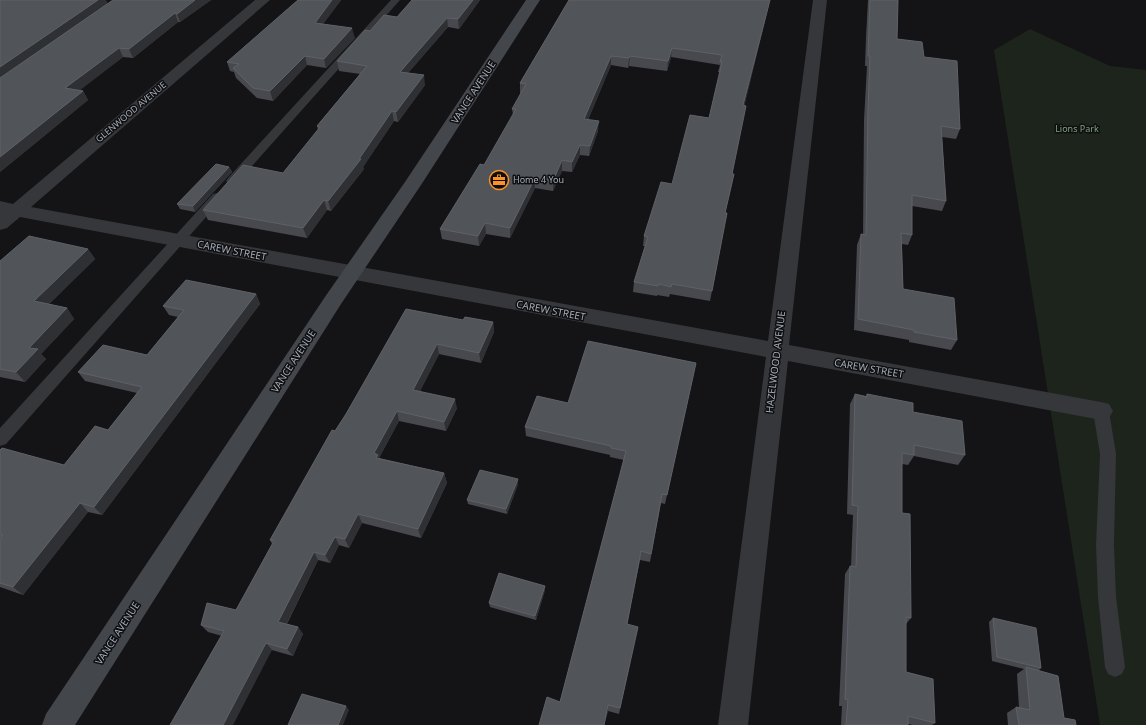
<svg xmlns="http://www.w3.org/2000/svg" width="1146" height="725" font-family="'Noto Sans',sans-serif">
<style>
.green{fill:#1c241c}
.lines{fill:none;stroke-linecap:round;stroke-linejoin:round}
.lane{fill:#35373b;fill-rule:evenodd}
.street{fill:#35373b;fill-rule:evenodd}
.secondary{fill:#43464b;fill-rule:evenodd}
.wall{fill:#47494e}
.shaded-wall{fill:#2e3033}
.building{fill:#515459;stroke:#5e6268}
.labels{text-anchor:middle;stroke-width:3;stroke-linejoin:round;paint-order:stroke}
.far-street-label{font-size:9px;fill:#a5adb7;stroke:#0f0f11}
.far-park-label{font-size:9px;fill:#7fa37b;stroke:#0f0f11}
.far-poi-label{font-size:9px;fill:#a5adb7;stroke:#0f0f11;text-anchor:start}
.street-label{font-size:10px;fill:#a5adb7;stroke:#0f0f11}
</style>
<rect width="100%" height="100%" fill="#141416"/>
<!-- green -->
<polygon class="green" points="1030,29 1110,66 1146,70 1146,725 1100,725 994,50"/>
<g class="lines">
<!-- lane -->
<g class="lane">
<polygon points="391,0 400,0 236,184 228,184 226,181 228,178"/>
<polygon points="217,193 223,197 221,200 6,444 0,446 0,428 213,194"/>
<polygon points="1101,405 1107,406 1109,411 1116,454 1114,545 1116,597 1125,667 1122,674 1115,677 1108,674 1105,667 1098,597 1096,545 1100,454 1093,411 1095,406"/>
</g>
<!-- street -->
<polygon class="street" points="255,0 270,0 31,207 768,341 813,0 827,0 789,345 1101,402 1109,404 1113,411 1109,418 1101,420 788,361 748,725 718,725 766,357 20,217 7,228 0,230 0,201 13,204"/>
<!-- secondary -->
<polygon class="secondary" points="526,0 540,0 421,185 341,304 75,725 42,725 46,714 327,294 405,182"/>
</g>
<!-- wall -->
<g class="wall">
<polygon points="0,0 108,4 113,0 211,0 180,22 178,22 133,58 123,57 79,90 83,91 88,100 0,172"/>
<polygon points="298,0 341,0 323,24 355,38 326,68 307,65 273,101 257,98 236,78 234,72 230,71 227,62"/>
<polygon points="412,0 480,0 459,29 448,27 408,73 425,85 398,122 394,121 363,167 364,169 331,211 327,210 307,238 208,220 203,210 283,173 318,130 317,126 360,74 339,71 337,61 370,31 397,17"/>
<polygon points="569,0 770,0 744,106 732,174 734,174 725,213 727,213 710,301 670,294 669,297 657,295 657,296 633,292 634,282 645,246 643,246 644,236 709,118 720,72 718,72 720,65 671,57 667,71 629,66 628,68 611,65 588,120 598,131 589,156 580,155 572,172 562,171 553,191 535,188 510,238 486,234 479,246 442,239 440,229 484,165 513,115 512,109 521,93 520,93 520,83"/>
<polygon points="868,0 898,0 897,39 924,57 960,129 956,139 942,137 946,201 942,211 912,206 912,235 908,245 902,244 903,289 957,340 951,350 909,342 909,340 854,330 857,245 861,234 863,235 864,120 867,66 865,66 866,37"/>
<polygon points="229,167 232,172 195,212 180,209 177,204"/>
<polygon points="88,249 95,259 49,304 67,308 74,319 41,354 46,359 25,382 0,377 0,261"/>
<polygon points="256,294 260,304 102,515 88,512 23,595 0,587 0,450 64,465 108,430 137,393 85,381 78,372 147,355 178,317 169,315 163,306"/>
<polygon points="463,320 493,322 494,332 481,363 439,354 420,391 457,408 446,431 399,421 379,458 444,473 447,483 421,538 362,523 349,548 339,545 330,563 318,560 287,624 298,627 303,634 293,656 208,632 201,625 236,610 272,544 270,540 335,431"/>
<polygon points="696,363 665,504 661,503 650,562 640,560 627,624 636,634 619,714 608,711 604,725 539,725 560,702 624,460 610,457 610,455 526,436 525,427 568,403"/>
<polygon points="855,394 866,396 867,394 913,412 965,455 958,465 914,456 908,465 902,464 902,513 911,618 906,624 906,672 935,723 932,725 913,725 908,724 908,725 841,725 842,706 839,706 845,574 850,566 851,566 853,515 847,514 850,404"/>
<polygon points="518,484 507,514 468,504 467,500"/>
<polygon points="545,590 536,620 490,607 489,603"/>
<polygon points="993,618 1041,668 1038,671 1064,718 1076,725 1008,725 1007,713 1016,707 1019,708 1017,674 1024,669 992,661 989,622"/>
</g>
<!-- shaded-wall -->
<g class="shaded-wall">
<polygon points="98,0 106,0 108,4 0,80 0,67"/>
<polygon points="195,0 211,0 180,22 177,14"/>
<polygon points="332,0 341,0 317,32 315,23"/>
<polygon points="473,0 480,0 459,29 458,19"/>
<polygon points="770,0 742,116 743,105"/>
<polygon points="175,13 178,22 133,58 129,49"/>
<polygon points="447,18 448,27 401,81 400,72"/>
<polygon points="352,28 355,38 326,68 324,59"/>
<polygon points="119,48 123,57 70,98 65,88"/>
<polygon points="672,48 671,57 667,71 668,61"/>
<polygon points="305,56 307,65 273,101 270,91"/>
<polygon points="611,56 611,65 584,129 584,119"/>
<polygon points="630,56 629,66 628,68 629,58"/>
<polygon points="424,75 425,85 398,122 396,112"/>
<polygon points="83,91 88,100 0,172 0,157"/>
<polygon points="392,111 394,121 363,167 364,169 331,211 328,201 359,159"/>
<polygon points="599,121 598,131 589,156 590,146"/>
<polygon points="580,145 580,155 572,172 572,162"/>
<polygon points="562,160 562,171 553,191 553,181"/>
<polygon points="229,167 232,172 195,212 193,206"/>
<polygon points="734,174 732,184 723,223 725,213"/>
<polygon points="535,178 535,188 510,238 510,228"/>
<polygon points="324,200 327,210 307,238 303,228"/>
<polygon points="485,223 486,234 479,246 478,236"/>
<polygon points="88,249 95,259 42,311 34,301"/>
<polygon points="256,294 260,304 102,515 94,507"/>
<polygon points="67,308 74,319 41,354 46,359 25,382 16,372 29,348"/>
<polygon points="493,322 494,332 481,363 479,353"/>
<polygon points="437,344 439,354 416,399 413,390"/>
<polygon points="455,399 457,408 446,431 444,422"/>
<polygon points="397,411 399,421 379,458 380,467 374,453"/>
<polygon points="444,473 447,483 421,538 418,529"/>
<polygon points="518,479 518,484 507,514 506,509"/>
<polygon points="80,503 88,512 23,595 13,587"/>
<polygon points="358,514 362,523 349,548 345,539"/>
<polygon points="335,537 339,545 330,563 325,555"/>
<polygon points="314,552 318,560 284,629 278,622"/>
<polygon points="545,586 545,590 536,620 535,616"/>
<polygon points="298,627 303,634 293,656 287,649"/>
<polygon points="266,643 272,650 233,725 223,725"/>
<polygon points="608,705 608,711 604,725"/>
<polygon points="346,706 349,710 343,725 338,725"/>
</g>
<!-- building -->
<g class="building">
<polygon points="0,0 98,0 0,67"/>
<polygon points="113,0 195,0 177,14 175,13 129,49 119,48 65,88 83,91 0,157 0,78"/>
<polygon points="298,0 332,0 315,23 352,28 324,59 305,56 270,91 253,88 233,68 239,64 227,62"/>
<polygon points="412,0 473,0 458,19 447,18 400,72 424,75 396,112 392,111 359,159 361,159 328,201 324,200 303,228 203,210 243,165 283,173 320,127 317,126 367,66 337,61 365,30 370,31 384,15 397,17"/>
<polygon points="569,0 770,0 743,105 746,106 732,174 734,174 725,213 727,213 712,291 672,284 671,287 659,284 658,286 634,282 648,237 644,236 661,182 672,184 690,115 709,118 722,62 720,62 722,55 672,48 668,61 630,56 629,58 611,56 584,119 599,121 590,146 580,145 572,162 562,160 553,181 535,178 510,228 485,223 478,236 440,229 480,164 484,165 516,109 512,109 526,84 520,83"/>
<polygon points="870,0 898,0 897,39 922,42 924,57 957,61 960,129 941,126 946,201 912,195 912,235 901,233 903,289 954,298 957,340 914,332 914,330 858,319 861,234 866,235 868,110 870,56 868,56"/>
<polygon points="216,164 229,167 193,206 177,204"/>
<polygon points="29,236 88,249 34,301 67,308 29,348 38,349 16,372 0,369 0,261"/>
<polygon points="186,280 256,294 94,507 80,503 13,587 0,583 0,538 3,535 0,535 0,450 2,448 64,465 95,426 108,430 142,387 78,372 103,345 147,355 184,310 163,306"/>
<polygon points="406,309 463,320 465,317 493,322 479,353 437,344 413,390 455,399 444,422 397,411 374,453 378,455 376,458 444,473 418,529 358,514 345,539 335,537 325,555 314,552 278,622 298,627 287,649 266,643 223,725 170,725 224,631 201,625 207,603 236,610 274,541 270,540 332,430 335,431 346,414"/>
<polygon points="588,341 696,363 667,495 662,494 651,554 641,551 627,624 638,627 620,708 608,705 604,725 539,725 547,697 560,702 626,451 611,448 611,446 525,427 537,396 568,403"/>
<polygon points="855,394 867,397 867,394 913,403 913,412 962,421 965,455 914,445 914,455 902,453 902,513 910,514 911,618 906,617 906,672 933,679 935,723 908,716 908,725 846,725 848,700 845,699 850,566 856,567 858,506 852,505"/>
<polygon points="480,470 518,479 506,509 467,500"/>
<polygon points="499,573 545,586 535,616 489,603"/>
<polygon points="993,618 1036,628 1041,668 997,657"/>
<polygon points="1026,667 1058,676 1064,718 1075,720 1076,725 1019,725 1016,707 1030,710"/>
<polygon points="302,694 346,706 338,725 288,725"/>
</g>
<!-- icons -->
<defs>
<symbol id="office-ring" viewBox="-11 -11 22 22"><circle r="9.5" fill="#0f0f11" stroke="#f99329" stroke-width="1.5"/><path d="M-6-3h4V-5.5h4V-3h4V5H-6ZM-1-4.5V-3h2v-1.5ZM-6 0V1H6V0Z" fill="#f99329"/></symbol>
</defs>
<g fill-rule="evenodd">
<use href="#office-ring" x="488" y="169" width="22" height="22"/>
</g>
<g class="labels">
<!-- far-street labels -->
<g class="far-street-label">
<text transform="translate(131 112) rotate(-40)" y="3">GLENWOOD AVENUE</text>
</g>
<!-- far-park labels -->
<g class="far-park-label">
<text x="1077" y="132">Lions Park</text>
</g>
<!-- far-poi labels -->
<g class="far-poi-label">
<text x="513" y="183">Home 4 You</text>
</g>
<!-- street labels -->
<g class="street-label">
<text transform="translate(473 92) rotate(-57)" y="4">VANCE AVENUE</text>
<text transform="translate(232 250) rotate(11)" y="4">CAREW STREET</text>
<text transform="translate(551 310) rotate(11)" y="4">CAREW STREET</text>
<text transform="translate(293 361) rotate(-57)" y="4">VANCE AVENUE</text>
<text transform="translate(775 362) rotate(-83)" y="4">HAZELWOOD AVENUE</text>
<text transform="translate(869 368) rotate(10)" y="4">CAREW STREET</text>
<text transform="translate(117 633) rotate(-57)" y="4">VANCE AVENUE</text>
</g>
</g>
</svg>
